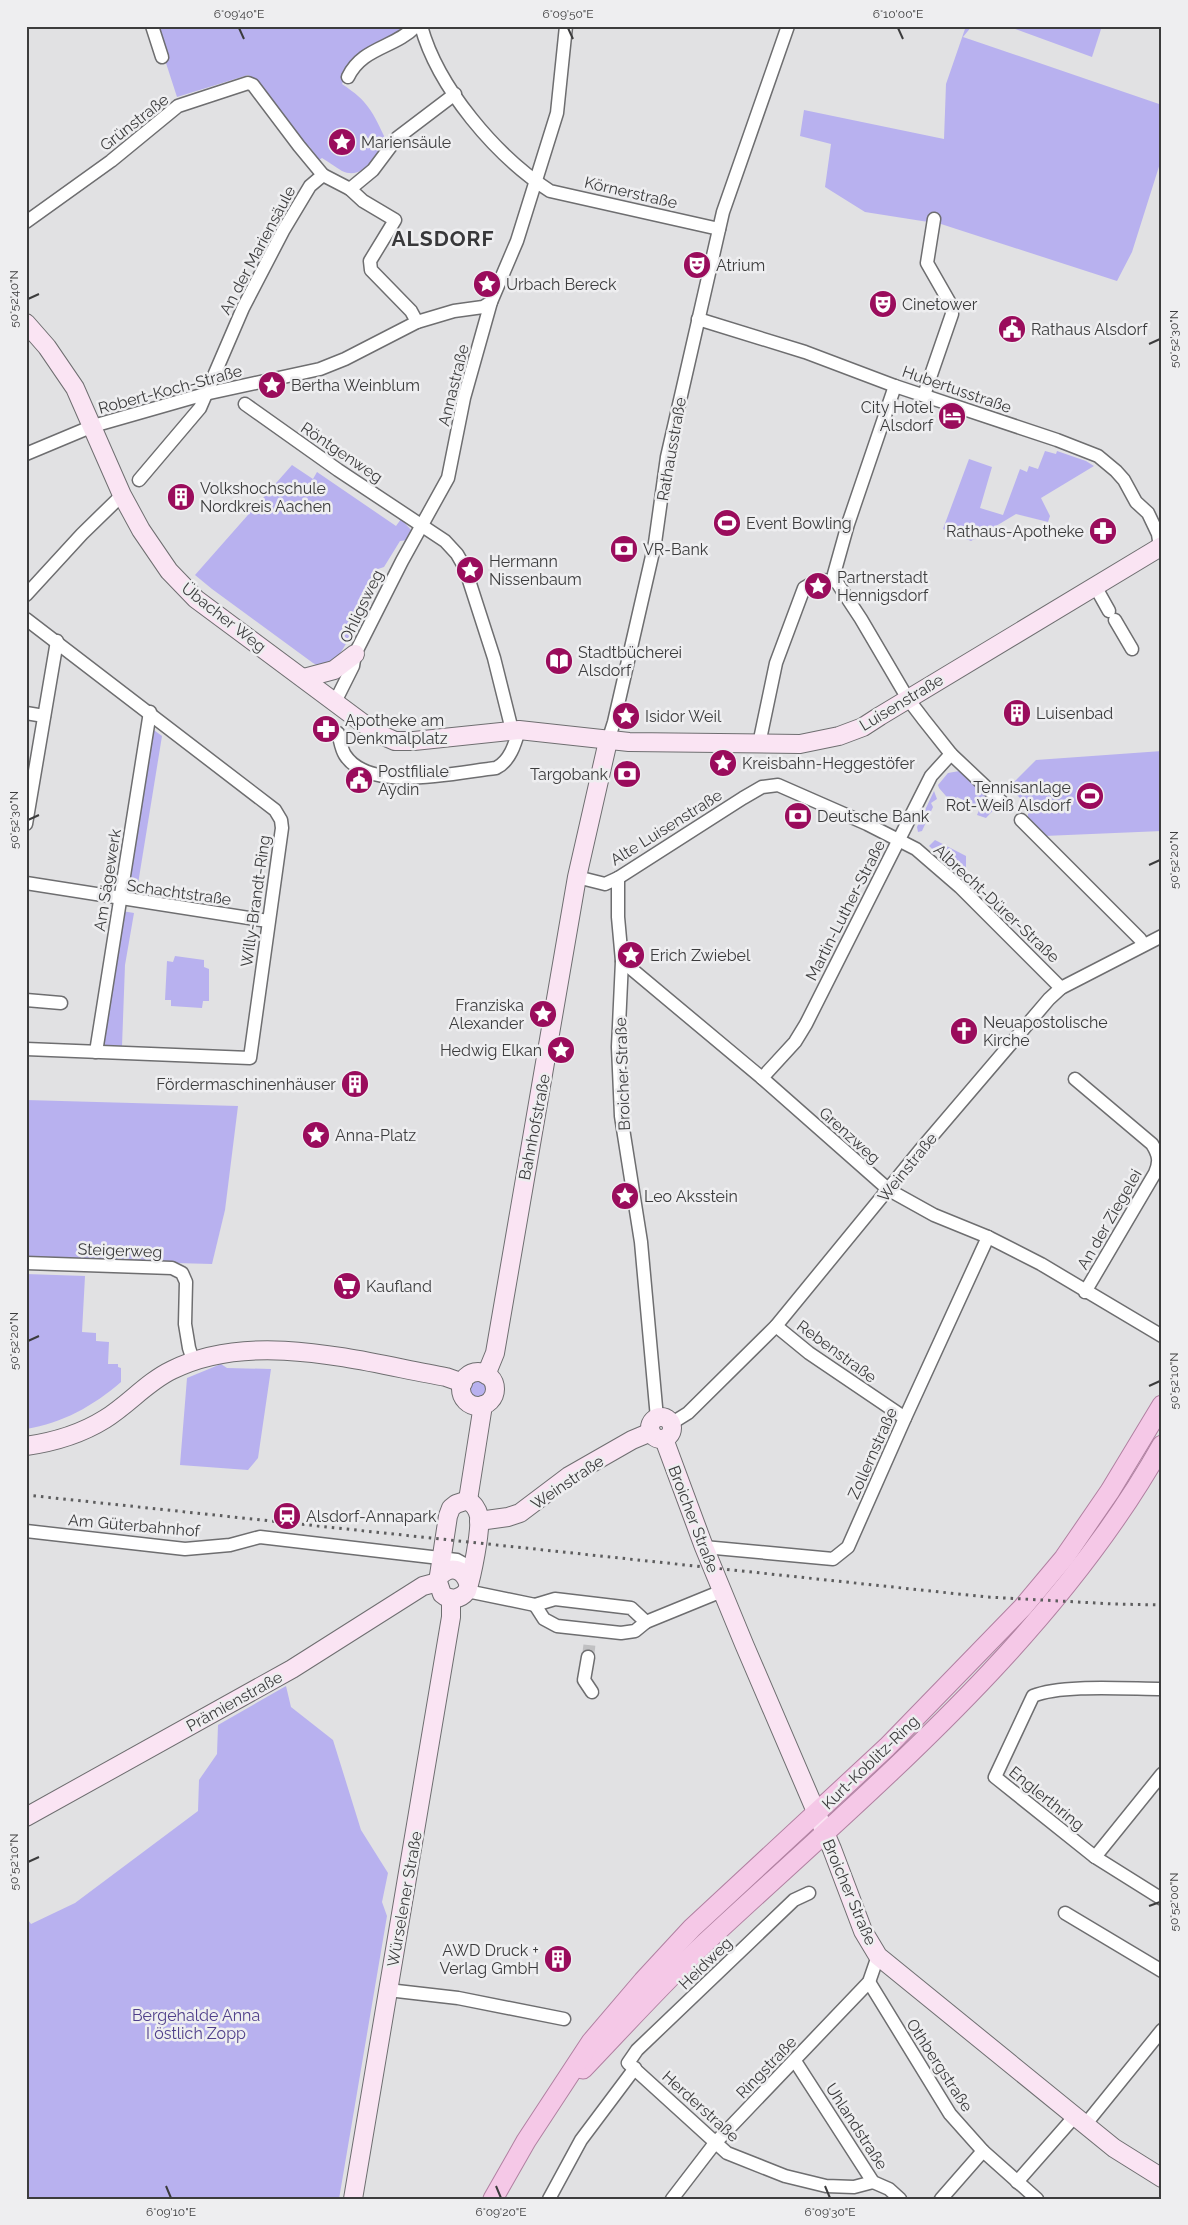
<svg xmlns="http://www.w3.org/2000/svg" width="1188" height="2225" font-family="Raleway,sans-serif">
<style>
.green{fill:#b8b1ef}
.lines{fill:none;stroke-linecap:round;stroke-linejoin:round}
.street-tunnel{stroke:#c0c0c2;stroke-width:12;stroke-dasharray:12 6;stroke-linecap:butt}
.street-casing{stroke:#6e6e70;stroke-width:15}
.secondary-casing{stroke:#6e6e70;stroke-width:20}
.primary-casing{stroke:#b080a1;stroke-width:21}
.street{stroke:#fff;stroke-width:12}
.secondary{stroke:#fae4f3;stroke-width:18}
.primary{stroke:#f5c8e7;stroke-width:19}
.rail{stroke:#5d5d5e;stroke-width:3;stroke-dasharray:2.5 5;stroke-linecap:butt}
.ticks{fill:none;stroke:#3c3c3d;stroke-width:2}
.labels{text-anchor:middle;stroke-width:5;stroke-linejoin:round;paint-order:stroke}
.street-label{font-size:16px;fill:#3c3c3d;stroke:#eeeef0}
.poi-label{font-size:16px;fill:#3c3c3d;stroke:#eeeef0;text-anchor:start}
.park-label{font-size:16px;fill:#4f3f8a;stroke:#eeeef0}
.district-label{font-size:21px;font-weight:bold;letter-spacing:1px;fill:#38383a;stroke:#eeeef0}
.neatline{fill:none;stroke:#3c3c3d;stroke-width:2}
.ticks-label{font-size:12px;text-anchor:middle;fill:#3c3c3d}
</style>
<rect width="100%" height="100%" fill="#e1e1e3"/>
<!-- green -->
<g class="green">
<path d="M154,26H411L352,60L342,84C369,102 372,111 386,140C376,154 364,181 342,171C335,167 329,162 322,158L319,160L309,146L306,152L258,81L248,75L177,97Z"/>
<polygon points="966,26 972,26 963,37 1162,105 1162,157 1132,252 1117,281 941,224 865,212 825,187 831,144 800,136 804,110 944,139 946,84"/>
<polygon points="1007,26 1102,26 1092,57"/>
<polygon points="1045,451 1056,454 1057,451 1086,461 1094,466 1041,498 1050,516 1048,522 1016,514 971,541 943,529 969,459 992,467 980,508 1003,515 1020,469 1027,472 1029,466 1038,469"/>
<path d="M292,465L313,479L317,472L396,526L401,519L412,531L408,540L400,541L384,567L378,569L343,632L353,630C346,643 333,676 313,663L212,589L195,575Z"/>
<polygon points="151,728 162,736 137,890 125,889"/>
<polygon points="1162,751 1162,831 1044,836 1028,822 1028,806 1009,787 1036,760"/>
<polygon points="965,770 999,804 986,818 977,815 980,808 957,797 952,803 939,788 938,785 948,773"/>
<polygon points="934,791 937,799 931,803 933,807 922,831 918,832 917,827"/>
<polygon points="935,840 966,856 966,875 962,875 929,846"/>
<polygon points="122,911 134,913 125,965 122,1046 100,1045"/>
<polygon points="175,956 204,960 204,967 209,969 209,1001 203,1001 202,1008 171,1006 171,1000 165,1000 167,961 173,962"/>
<polygon points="26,1100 238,1106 225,1210 212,1264 26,1259"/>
<path d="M26,1274L85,1276L82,1332L96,1333V1341L109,1342L108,1364H118V1367L121,1368V1382C93,1406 63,1423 26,1429Z"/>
<polygon points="221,1364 227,1368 271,1369 258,1458 248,1470 180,1465 187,1378"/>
<circle cx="478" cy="1389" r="12"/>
<polygon points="286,1686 291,1707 333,1740 361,1830 388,1873 382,1902 387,1916 339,2199 26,2199 26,1917 31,1924 75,1903 198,1811 199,1780 217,1754 218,1725"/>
</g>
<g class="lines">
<!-- street-tunnel -->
<polyline class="street-tunnel" points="588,1657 590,1640"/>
<defs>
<g id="street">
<polyline points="152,26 162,57"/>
<path d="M421,26C438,88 496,156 550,191L719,229"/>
<path d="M348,77C362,47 395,48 416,26"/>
<polyline points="350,189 363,201 395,220 370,261 371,270 411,311 417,322"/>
<polyline points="26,222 111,161 178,106 248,83 253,85 299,146 323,175"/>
<polyline points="698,319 805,352 895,386 1057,440 1098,456 1116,471 1124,480 1136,502 1148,513 1158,534 1160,547"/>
<polyline points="895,386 848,524 834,574 836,581 861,619 908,699 924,720 951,754 1005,805"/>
<polyline points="924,395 952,314 951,305 927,263 934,219"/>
<polyline points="245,404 338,470 445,541 457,554 465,568 494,658 512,730"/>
<polyline points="26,454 93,426 205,394 320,369 345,359 417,322 454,311 483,307 491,302"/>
<polyline points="139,480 200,408 243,308 283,231 310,186 323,175 350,189 373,170 397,138 455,94"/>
<polyline points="1095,586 1109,611"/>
<polyline points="26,595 82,534 122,495"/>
<polyline points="26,619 275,810 281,820 282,828 250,1058 26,1049"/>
<polyline points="1115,620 1132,649"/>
<polyline points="335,702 353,666 355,654 402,561 448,478 464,398 491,302 517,241 557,113 566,26"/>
<polyline points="26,713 44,716"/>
<path d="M338,733C340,739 341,749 345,755C370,794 458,772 496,768C510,761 515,744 519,730"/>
<polyline points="608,741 614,722 655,543 667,457 723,212 788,26"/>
<polyline points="759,744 776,663 804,588 818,580 836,581"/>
<polyline points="1021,820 1140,939 1143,945"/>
<polyline points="26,824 57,641"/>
<polyline points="577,877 605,884 618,878 743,798 762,787 778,785 867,824 916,849 960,887 1061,988"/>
<polyline points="618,878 618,917 622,961 618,1047 621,1116 641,1242 657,1418"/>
<polyline points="26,883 268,921"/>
<polyline points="622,961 762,1078 889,1190 934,1215 988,1237 1041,1264 1162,1336"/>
<polyline points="26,1000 61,1003"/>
<polyline points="96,1052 150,712"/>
<polyline points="762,1078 795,1042 806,1024 931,776 951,754"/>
<path d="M1075,1079L1152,1144C1159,1155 1160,1162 1155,1173L1085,1292"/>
<polyline points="26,1263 172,1268 182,1273 186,1282 185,1324 189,1348 193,1360"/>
<polyline points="776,1326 809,1353 905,1418"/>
<polyline points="672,1423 688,1413 776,1326 921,1149 1049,999 1061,988 1162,936"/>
<polyline points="26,1531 185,1549 230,1545 260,1537 457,1560 468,1566 471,1572"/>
<polyline points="704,1547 833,1559 848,1547 905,1418 988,1237"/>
<polyline points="467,1591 535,1605 555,1599 631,1608 646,1622 722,1591"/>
<polyline points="535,1605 544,1619 557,1626 621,1633 635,1631 646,1622"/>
<polyline points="588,1657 584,1680 592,1692"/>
<path d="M1162,1689C1128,1689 1062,1684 1033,1696L995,1777L1095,1857L1162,1899"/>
<polyline points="1095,1857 1162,1774"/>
<polyline points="809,1893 794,1900 637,2050 628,2063 727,2153 785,2176 826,2186 854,2187 873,2182"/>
<polyline points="1065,1913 1162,1971"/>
<polyline points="869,1982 950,2114 983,2151 1037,2199"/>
<polyline points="388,1990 458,1998 564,2019"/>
<polyline points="795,2061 873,2182 889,2189 900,2199"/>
<polyline points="1085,2125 1162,2030"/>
<polyline points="1017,2182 1075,2116"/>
<polyline points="549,2199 581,2140 635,2068"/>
<polyline points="672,2199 715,2143 869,1982 878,1956"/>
<polyline points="941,2199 983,2151"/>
</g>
<g id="secondary">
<polyline points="26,323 47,347 75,388 122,495 141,530 169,571 196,599 364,724 379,734 395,741 414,741 519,730 629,742 800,744 839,736 863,727 880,716 1162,546"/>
<polyline points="304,678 334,670 355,654"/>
<circle cx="478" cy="1389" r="17"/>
<polyline points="486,1375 495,1353 577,877 608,741"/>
<circle cx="661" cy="1428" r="11"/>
<polyline points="664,1439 704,1547 744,1644 832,1849 863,1931 878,1956 1114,2148 1162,2178"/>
<path d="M26,1446C54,1442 81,1434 105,1419C129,1404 147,1382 172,1370C254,1329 361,1362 446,1377L463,1383"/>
<path d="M468,1500C474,1505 477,1508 479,1516C481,1531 472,1576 467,1591C460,1600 450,1601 442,1594L438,1582L448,1516L451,1508L456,1504Z"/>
<polyline points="468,1500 483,1405"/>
<polyline points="479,1521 508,1517 520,1513 569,1476 632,1440 651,1432"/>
<path d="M439,1577C450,1565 463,1568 468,1583"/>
<polyline points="26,1817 292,1669 423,1586 438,1582"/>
<polyline points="353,2199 451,1617 451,1599"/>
</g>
<g id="primary">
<path d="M583,2069C624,2026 663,1983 706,1942C868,1791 1052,1641 1162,1445"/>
<polyline points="493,2199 526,2141 591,2042 643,1981 692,1928 887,1747 1023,1607 1064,1558 1110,1491 1162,1405"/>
</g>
</defs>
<!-- street casing -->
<use href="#street" class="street-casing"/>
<!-- secondary casing -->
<use href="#secondary" class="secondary-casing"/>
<!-- primary casing -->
<use href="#primary" class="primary-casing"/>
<!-- street -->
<use href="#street" class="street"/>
<!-- secondary -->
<use href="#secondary" class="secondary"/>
<!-- primary -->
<use href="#primary" class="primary"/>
<!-- rail -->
<polyline class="rail" points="26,1495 987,1597 1114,1604 1162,1605"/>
</g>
<!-- ticks -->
<path class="ticks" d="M239,28L244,39M568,28L573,39M898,28L903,39M28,299L39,294M1149,344L1160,339M28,820L39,815M1149,865L1160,860M28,1341L39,1336M1149,1386L1160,1381M28,1862L39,1857M1149,1906L1160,1902M166,2186L171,2198M496,2186L501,2198M825,2186L830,2198"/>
<!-- icons -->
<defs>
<symbol id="sight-disc" viewBox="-11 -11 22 22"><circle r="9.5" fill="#9a0c5c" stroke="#eeeef0"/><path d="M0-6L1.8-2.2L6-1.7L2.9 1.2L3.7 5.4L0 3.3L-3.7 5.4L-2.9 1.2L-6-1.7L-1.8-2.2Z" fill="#fff"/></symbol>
<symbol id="theatre-disc" viewBox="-11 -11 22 22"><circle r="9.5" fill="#9a0c5c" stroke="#eeeef0"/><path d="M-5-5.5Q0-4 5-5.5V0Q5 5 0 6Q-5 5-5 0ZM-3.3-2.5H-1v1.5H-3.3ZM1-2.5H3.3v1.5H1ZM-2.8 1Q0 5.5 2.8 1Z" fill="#fff"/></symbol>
<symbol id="civic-disc" viewBox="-11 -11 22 22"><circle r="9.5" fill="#9a0c5c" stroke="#eeeef0"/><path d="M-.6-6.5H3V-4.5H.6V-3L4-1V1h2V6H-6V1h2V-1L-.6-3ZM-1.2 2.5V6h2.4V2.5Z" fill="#fff"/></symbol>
<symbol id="hotel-disc" viewBox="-11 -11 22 22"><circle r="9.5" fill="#9a0c5c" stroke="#eeeef0"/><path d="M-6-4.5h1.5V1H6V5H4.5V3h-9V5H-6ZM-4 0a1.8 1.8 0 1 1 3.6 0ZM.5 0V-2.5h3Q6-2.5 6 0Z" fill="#fff"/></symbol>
<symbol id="building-disc" viewBox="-11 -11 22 22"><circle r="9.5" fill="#9a0c5c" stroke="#eeeef0"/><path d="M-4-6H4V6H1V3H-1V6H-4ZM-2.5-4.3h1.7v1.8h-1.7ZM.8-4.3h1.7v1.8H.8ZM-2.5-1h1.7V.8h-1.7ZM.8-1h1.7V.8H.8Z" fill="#fff"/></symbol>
<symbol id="stadium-disc" viewBox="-11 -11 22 22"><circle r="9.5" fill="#9a0c5c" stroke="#eeeef0"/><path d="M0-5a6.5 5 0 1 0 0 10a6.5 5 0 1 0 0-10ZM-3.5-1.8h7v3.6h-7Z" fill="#fff"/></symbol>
<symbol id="pharmacy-disc" viewBox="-11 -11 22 22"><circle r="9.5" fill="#9a0c5c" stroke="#eeeef0"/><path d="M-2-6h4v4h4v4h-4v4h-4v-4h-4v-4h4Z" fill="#fff"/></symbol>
<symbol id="bank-disc" viewBox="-11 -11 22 22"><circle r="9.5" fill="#9a0c5c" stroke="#eeeef0"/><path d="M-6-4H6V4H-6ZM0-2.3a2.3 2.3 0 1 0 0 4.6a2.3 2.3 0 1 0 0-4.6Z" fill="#fff"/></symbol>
<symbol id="library-disc" viewBox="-11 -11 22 22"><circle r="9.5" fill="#9a0c5c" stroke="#eeeef0"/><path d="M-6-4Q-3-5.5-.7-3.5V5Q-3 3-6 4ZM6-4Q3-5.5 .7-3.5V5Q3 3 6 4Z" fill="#fff"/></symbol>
<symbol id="church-disc" viewBox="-11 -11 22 22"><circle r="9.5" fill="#9a0c5c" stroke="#eeeef0"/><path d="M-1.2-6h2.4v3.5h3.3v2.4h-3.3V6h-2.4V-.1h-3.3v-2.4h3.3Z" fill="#fff"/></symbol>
<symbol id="supermarket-disc" viewBox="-11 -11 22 22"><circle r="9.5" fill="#9a0c5c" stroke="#eeeef0"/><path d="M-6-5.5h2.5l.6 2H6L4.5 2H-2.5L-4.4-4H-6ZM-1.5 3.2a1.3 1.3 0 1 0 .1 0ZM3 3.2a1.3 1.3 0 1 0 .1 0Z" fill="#fff"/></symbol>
<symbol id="station-disc" viewBox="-11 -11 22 22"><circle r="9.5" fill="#9a0c5c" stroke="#eeeef0"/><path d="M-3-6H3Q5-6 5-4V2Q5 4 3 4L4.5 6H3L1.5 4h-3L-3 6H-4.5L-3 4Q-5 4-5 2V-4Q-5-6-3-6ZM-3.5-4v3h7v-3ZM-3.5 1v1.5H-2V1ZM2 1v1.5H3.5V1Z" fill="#fff"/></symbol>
</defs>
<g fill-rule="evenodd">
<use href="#sight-disc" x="326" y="126" width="32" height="32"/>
<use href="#theatre-disc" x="681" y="249" width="32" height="32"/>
<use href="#sight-disc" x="471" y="268" width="32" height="32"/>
<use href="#theatre-disc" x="867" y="288" width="32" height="32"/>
<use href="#civic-disc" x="996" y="313" width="32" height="32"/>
<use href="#sight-disc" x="256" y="369" width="32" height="32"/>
<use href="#hotel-disc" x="936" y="400" width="32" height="32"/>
<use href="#building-disc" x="165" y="481" width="32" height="32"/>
<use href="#stadium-disc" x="711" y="507" width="32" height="32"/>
<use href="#pharmacy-disc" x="1087" y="515" width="32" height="32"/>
<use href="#bank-disc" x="608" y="533" width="32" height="32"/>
<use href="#sight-disc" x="454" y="554" width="32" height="32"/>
<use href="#sight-disc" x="802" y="570" width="32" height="32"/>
<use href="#library-disc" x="543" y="645" width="32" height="32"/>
<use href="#building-disc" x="1001" y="697" width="32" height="32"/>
<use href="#sight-disc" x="610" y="700" width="32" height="32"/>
<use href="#pharmacy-disc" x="310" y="713" width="32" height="32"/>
<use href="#sight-disc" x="707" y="747" width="32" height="32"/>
<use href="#bank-disc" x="611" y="758" width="32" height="32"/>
<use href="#civic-disc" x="343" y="764" width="32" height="32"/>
<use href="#stadium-disc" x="1074" y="780" width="32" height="32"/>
<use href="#bank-disc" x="782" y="800" width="32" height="32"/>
<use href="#sight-disc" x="615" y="939" width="32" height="32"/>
<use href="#sight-disc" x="527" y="998" width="32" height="32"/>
<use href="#church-disc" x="948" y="1015" width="32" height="32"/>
<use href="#sight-disc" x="545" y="1034" width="32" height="32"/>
<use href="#building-disc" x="339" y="1068" width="32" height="32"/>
<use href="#sight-disc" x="300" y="1119" width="32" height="32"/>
<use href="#sight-disc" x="609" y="1180" width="32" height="32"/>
<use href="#supermarket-disc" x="331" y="1270" width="32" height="32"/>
<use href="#station-disc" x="271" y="1500" width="32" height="32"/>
<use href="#building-disc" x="542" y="1943" width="32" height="32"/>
</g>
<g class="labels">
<!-- street labels -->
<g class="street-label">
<text transform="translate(134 122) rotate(-38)" y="6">Grünstraße</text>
<text transform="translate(631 192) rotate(13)" y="6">Körnerstraße</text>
<text transform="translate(257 250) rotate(-62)" y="6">An der Mariensäule</text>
<text transform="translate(453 385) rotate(-76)" y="6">Annastraße</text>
<text transform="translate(170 389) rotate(-15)" y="6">Robert-Koch-Straße</text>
<text transform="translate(957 389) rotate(19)" y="6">Hubertusstraße</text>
<text transform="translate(671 449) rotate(-80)" y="6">Rathausstraße</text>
<text transform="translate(342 452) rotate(34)" y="6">Röntgenweg</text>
<text transform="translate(361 606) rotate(-64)" y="6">Ohligsweg</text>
<text transform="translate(224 617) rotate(38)" y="6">Übacher Weg</text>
<text transform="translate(901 702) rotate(-31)" y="6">Luisenstraße</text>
<text transform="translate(666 827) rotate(-32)" y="6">Alte Luisenstraße</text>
<text transform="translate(107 880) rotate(-81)" y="6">Am Sägewerk</text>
<text transform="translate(179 892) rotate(8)" y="6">Schachtstraße</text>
<text transform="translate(255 901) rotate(-82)" y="6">Willy-Brandt-Ring</text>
<text transform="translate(997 903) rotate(43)" y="6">Albrecht-Dürer-Straße</text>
<text transform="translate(845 910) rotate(-63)" y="6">Martin-Luther-Straße</text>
<text transform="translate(622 1074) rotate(-92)" y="6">Broicher Straße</text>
<text transform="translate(534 1127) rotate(-79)" y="6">Bahnhofstraße</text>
<text transform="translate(850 1135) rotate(42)" y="6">Grenzweg</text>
<text transform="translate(907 1167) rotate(-51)" y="6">Weinstraße</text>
<text transform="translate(1109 1219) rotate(-60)" y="6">An der Ziegelei</text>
<text transform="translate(120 1250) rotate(2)" y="6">Steigerweg</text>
<text transform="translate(837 1351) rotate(36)" y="6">Rebenstraße</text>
<text transform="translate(872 1453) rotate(-66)" y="6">Zollernstraße</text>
<text transform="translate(567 1482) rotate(-34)" y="6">Weinstraße</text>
<text transform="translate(694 1519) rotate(69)" y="6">Broicher Straße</text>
<text transform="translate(134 1525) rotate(5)" y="6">Am Güterbahnhof</text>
<text transform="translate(234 1701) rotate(-29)" y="6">Prämienstraße</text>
<text transform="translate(870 1762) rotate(-44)" y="6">Kurt-Koblitz-Ring</text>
<text transform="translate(1047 1798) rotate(39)" y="6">Englerthring</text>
<text transform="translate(850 1892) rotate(67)" y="6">Broicher Straße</text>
<text transform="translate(404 1899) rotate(-80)" y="6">Würselener Straße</text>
<text transform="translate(705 1963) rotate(-44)" y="6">Heidweg</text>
<text transform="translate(940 2065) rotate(57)" y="6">Othbergstraße</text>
<text transform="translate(766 2067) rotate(-46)" y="6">Ringstraße</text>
<text transform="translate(701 2106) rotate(42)" y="6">Herderstraße</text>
<text transform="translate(857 2126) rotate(57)" y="6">Uhlandstraße</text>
</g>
<!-- poi labels -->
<g class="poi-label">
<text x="361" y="148">Mariensäule</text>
<text x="716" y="271">Atrium</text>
<text x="506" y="290">Urbach Bereck</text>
<text x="902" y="310">Cinetower</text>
<text x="1031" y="335">Rathaus Alsdorf</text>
<text x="291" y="391">Bertha Weinblum</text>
<text x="933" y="413" text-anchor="end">City Hotel<tspan x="933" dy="18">Alsdorf</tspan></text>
<text x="200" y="494">Volkshochschule<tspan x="200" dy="18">Nordkreis Aachen</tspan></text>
<text x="746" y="529">Event Bowling</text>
<text x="1084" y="537" text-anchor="end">Rathaus-Apotheke</text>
<text x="643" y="555">VR-Bank</text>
<text x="489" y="567">Hermann<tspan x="489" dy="18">Nissenbaum</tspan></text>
<text x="837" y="583">Partnerstadt<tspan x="837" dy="18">Hennigsdorf</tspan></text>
<text x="578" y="658">Stadtbücherei<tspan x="578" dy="18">Alsdorf</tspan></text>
<text x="1036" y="719">Luisenbad</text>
<text x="645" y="722">Isidor Weil</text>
<text x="345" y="726">Apotheke am<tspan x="345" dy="18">Denkmalplatz</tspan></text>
<text x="742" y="769">Kreisbahn-Heggestöfer</text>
<text x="378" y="777">Postfiliale<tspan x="378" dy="18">Aydin</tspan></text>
<text x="608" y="780" text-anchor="end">Targobank</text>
<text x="1071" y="793" text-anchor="end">Tennisanlage<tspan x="1071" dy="18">Rot-Weiß Alsdorf</tspan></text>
<text x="817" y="822">Deutsche Bank</text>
<text x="650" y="961">Erich Zwiebel</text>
<text x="524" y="1011" text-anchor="end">Franziska<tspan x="524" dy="18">Alexander</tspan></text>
<text x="983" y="1028">Neuapostolische<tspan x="983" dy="18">Kirche</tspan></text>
<text x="542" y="1056" text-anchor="end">Hedwig Elkan</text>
<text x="336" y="1090" text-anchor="end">Fördermaschinenhäuser</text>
<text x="335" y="1141">Anna-Platz</text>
<text x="644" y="1202">Leo Aksstein</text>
<text x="366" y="1292">Kaufland</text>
<text x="306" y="1522">Alsdorf-Annapark</text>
<text x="539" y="1956" text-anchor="end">AWD Druck +<tspan x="539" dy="18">Verlag GmbH</tspan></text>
</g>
<!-- park labels -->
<g class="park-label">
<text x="196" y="2021">Bergehalde Anna<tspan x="196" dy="18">I östlich Zopp</tspan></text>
</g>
<!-- district labels -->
<g class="district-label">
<text x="443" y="246">ALSDORF</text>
</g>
</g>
<!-- border -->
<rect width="1188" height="2225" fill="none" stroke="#eeeef0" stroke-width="55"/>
<rect x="28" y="28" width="1132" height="2170" class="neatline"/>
<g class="ticks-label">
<text x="239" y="18">6°09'40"E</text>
<text x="568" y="18">6°09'50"E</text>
<text x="898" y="18">6°10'00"E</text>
<text transform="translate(14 299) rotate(-90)" y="4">50°52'40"N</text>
<text transform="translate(1174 339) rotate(-90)" y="4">50°52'30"N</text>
<text transform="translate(14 820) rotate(-90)" y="4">50°52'30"N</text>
<text transform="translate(1174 860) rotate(-90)" y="4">50°52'20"N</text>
<text transform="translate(14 1341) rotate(-90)" y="4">50°52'20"N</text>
<text transform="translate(1174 1381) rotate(-90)" y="4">50°52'10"N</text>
<text transform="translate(14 1862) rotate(-90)" y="4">50°52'10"N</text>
<text transform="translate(1174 1902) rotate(-90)" y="4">50°52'00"N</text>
<text x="171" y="2216">6°09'10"E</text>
<text x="501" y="2216">6°09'20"E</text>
<text x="830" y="2216">6°09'30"E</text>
</g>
</svg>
